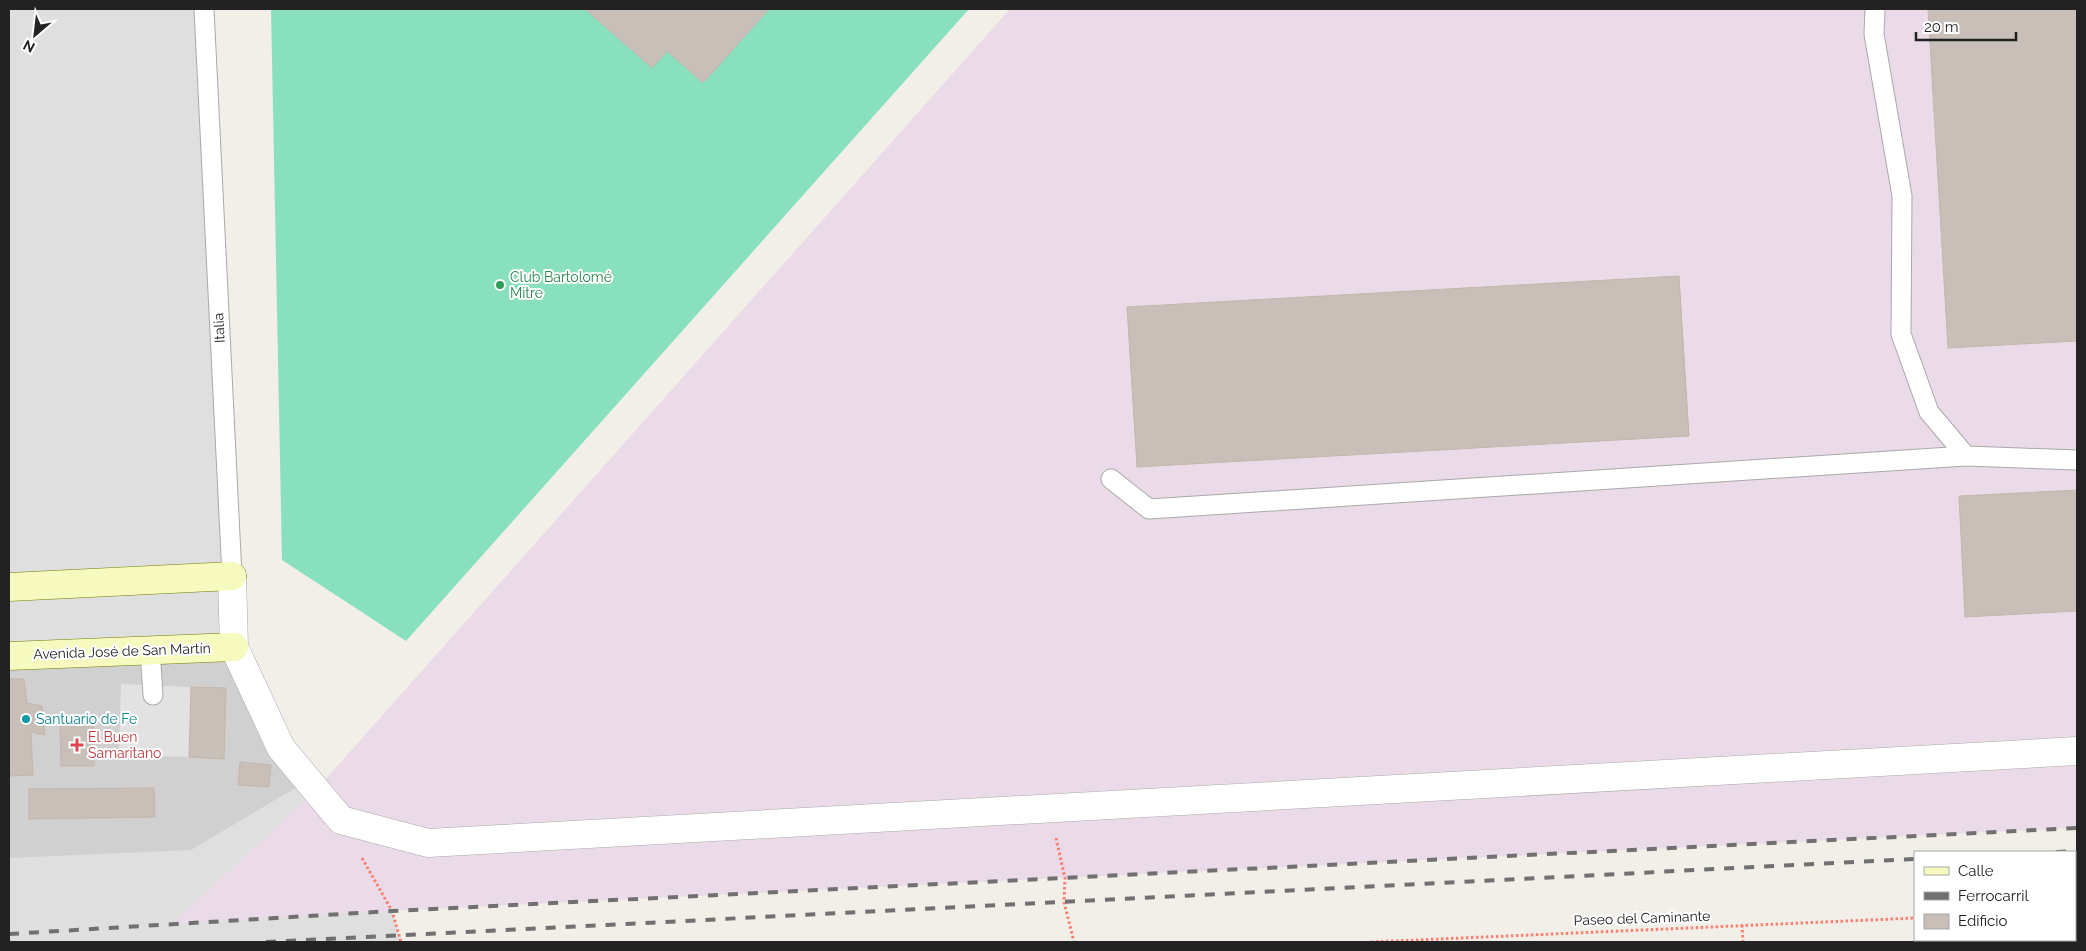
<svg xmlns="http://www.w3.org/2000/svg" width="2086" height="951" font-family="Raleway,sans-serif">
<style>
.residential{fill:#e0dfdf}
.industrial{fill:#ebdbe8}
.religious{fill:#d0d0d0}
.pitch{fill:#88e0be}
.parking{fill:#e2e2e2}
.building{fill:#c7bfb8;stroke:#c4b6ab}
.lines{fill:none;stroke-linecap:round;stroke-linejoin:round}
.lane-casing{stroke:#a9a9a9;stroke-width:21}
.street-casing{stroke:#a9a9a9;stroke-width:29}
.secondary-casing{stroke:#707d05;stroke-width:29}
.path{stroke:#fa8072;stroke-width:3;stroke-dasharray:2.5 2.5;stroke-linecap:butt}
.lane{stroke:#fff;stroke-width:19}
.street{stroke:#fff;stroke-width:28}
.secondary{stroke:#f7fabf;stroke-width:28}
.rail{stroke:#707070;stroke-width:4;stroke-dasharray:10 10;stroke-linecap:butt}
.leisure-dot{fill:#2e9e5b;stroke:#fff;stroke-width:2}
.culture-dot{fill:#0f9aa8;stroke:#fff;stroke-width:2}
.health-dot{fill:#e0444e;stroke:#fff;stroke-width:2}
.labels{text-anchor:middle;stroke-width:4;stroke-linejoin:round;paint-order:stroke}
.leisure-label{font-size:14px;fill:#27864d;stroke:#fff;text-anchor:start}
.street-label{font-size:14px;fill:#222;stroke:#fff}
.culture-label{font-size:14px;fill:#0d838f;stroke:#fff;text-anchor:start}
.health-label{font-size:14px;fill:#be3a42;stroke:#fff;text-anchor:start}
</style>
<rect width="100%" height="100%" fill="#f2efe9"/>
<!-- residential -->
<polygon class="residential" points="9,9 204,9 234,647 341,820 392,911 401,942 9,942"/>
<!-- industrial -->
<polygon class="industrial" points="1010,9 2077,9 2077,828 392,911 172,924 316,790"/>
<!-- religious -->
<polygon class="religious" points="226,659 297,787 191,850 9,858 9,666"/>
<!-- pitch -->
<polygon class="pitch" points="271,9 969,9 406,641 282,560"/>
<!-- parking -->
<polygon class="parking" points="121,684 191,687 189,757 119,755"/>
<!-- building -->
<g class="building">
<polygon points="585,9 769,9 703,83 667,51 652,68"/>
<polygon points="1928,9 2077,9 2077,341 1948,348"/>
<polygon points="1679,276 1689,436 1137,467 1127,307"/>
<polygon points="2077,490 2077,611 1965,617 1959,496"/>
<polygon points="9,679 24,679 27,703 42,706 45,735 31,732 33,775 9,776"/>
<polygon points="191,687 226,688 224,759 189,757"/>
<polygon points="60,723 93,723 94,766 61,766"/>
<polygon points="240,762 271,765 269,787 238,785"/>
<polygon points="154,788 155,817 29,819 29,789"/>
</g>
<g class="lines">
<defs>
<g id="lane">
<polyline points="204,9 232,576"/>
<polyline points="1875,9 1874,34 1902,196 1901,334 1929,412 1966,456"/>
<polyline points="1111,479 1149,509 1966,456 2077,460"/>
<polyline points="150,650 153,695"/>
</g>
<polyline id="street" points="232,576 234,647 281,748 341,820 428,843 2077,751"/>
<g id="secondary">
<polyline points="9,587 232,576"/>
<polyline points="9,656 234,647"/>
</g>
</defs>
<!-- lane casing -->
<use href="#lane" class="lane-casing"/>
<!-- street casing -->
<use href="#street" class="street-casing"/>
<!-- secondary casing -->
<use href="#secondary" class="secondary-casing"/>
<!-- path -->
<g class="path">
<polyline points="1056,838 1065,878 1064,902 1074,942"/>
<polyline points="362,858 392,911 401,942"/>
<polyline points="2075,911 2077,911"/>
<polyline points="1742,925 1743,942"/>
<polyline points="1371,942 1915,918"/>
</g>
<!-- lane -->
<use href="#lane" class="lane"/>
<!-- street -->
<use href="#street" class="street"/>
<!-- secondary -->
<use href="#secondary" class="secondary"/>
<!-- rail -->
<g class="rail">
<polyline points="2056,852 2077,851"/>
<polyline points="9,934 392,911 2077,828"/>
<polyline points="266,942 1915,859"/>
</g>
</g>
<!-- markers -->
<circle class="leisure-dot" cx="500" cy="285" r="5"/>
<circle class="culture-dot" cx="26" cy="719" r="5"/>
<path class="health-dot" d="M74.5 737.5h5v5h5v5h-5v5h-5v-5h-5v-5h5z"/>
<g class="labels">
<!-- leisure labels -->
<g class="leisure-label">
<text x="510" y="282">Club Bartolomé<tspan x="510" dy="16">Mitre</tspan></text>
</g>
<!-- street labels -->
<g class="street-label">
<text transform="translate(219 328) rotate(-93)" y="5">Italia</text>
<text transform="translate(122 651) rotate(-2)" y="5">Avenida José de San Martín</text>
<text transform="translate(1642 918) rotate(-2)" y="5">Paseo del Caminante</text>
</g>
<!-- culture labels -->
<g class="culture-label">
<text x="36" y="724">Santuario de Fe</text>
</g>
<!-- health labels -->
<g class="health-label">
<text x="88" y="742">El Buen<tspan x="88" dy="16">Samaritano</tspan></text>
</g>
</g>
<!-- border -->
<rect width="2086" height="951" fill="none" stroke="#222222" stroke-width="20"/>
<!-- legend -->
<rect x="1914" y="851" width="162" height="90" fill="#ffffff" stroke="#a7a7a7"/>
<rect x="1924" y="867" width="25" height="8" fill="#f7fabf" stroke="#a7a7a7"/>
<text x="1958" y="876" font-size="15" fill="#222222">Calle</text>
<rect x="1924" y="892" width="25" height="8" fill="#707070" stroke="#a7a7a7"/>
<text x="1958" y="901" font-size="15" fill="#222222">Ferrocarril</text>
<rect x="1924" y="914" width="25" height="15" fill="#c7bfb8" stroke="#a7a7a7"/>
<text x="1958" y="926" font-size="15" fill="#222222">Edificio</text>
<!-- north arrow -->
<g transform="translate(35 35) rotate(208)" stroke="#ffffff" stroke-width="4" paint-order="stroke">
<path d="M0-4L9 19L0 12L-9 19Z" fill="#222222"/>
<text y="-8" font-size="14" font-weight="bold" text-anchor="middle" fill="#222222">N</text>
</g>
<!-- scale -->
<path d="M1916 32v8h100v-8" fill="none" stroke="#222222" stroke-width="2.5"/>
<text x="1924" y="32" font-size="15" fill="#222222" stroke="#ffffff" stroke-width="4" paint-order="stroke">20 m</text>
</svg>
